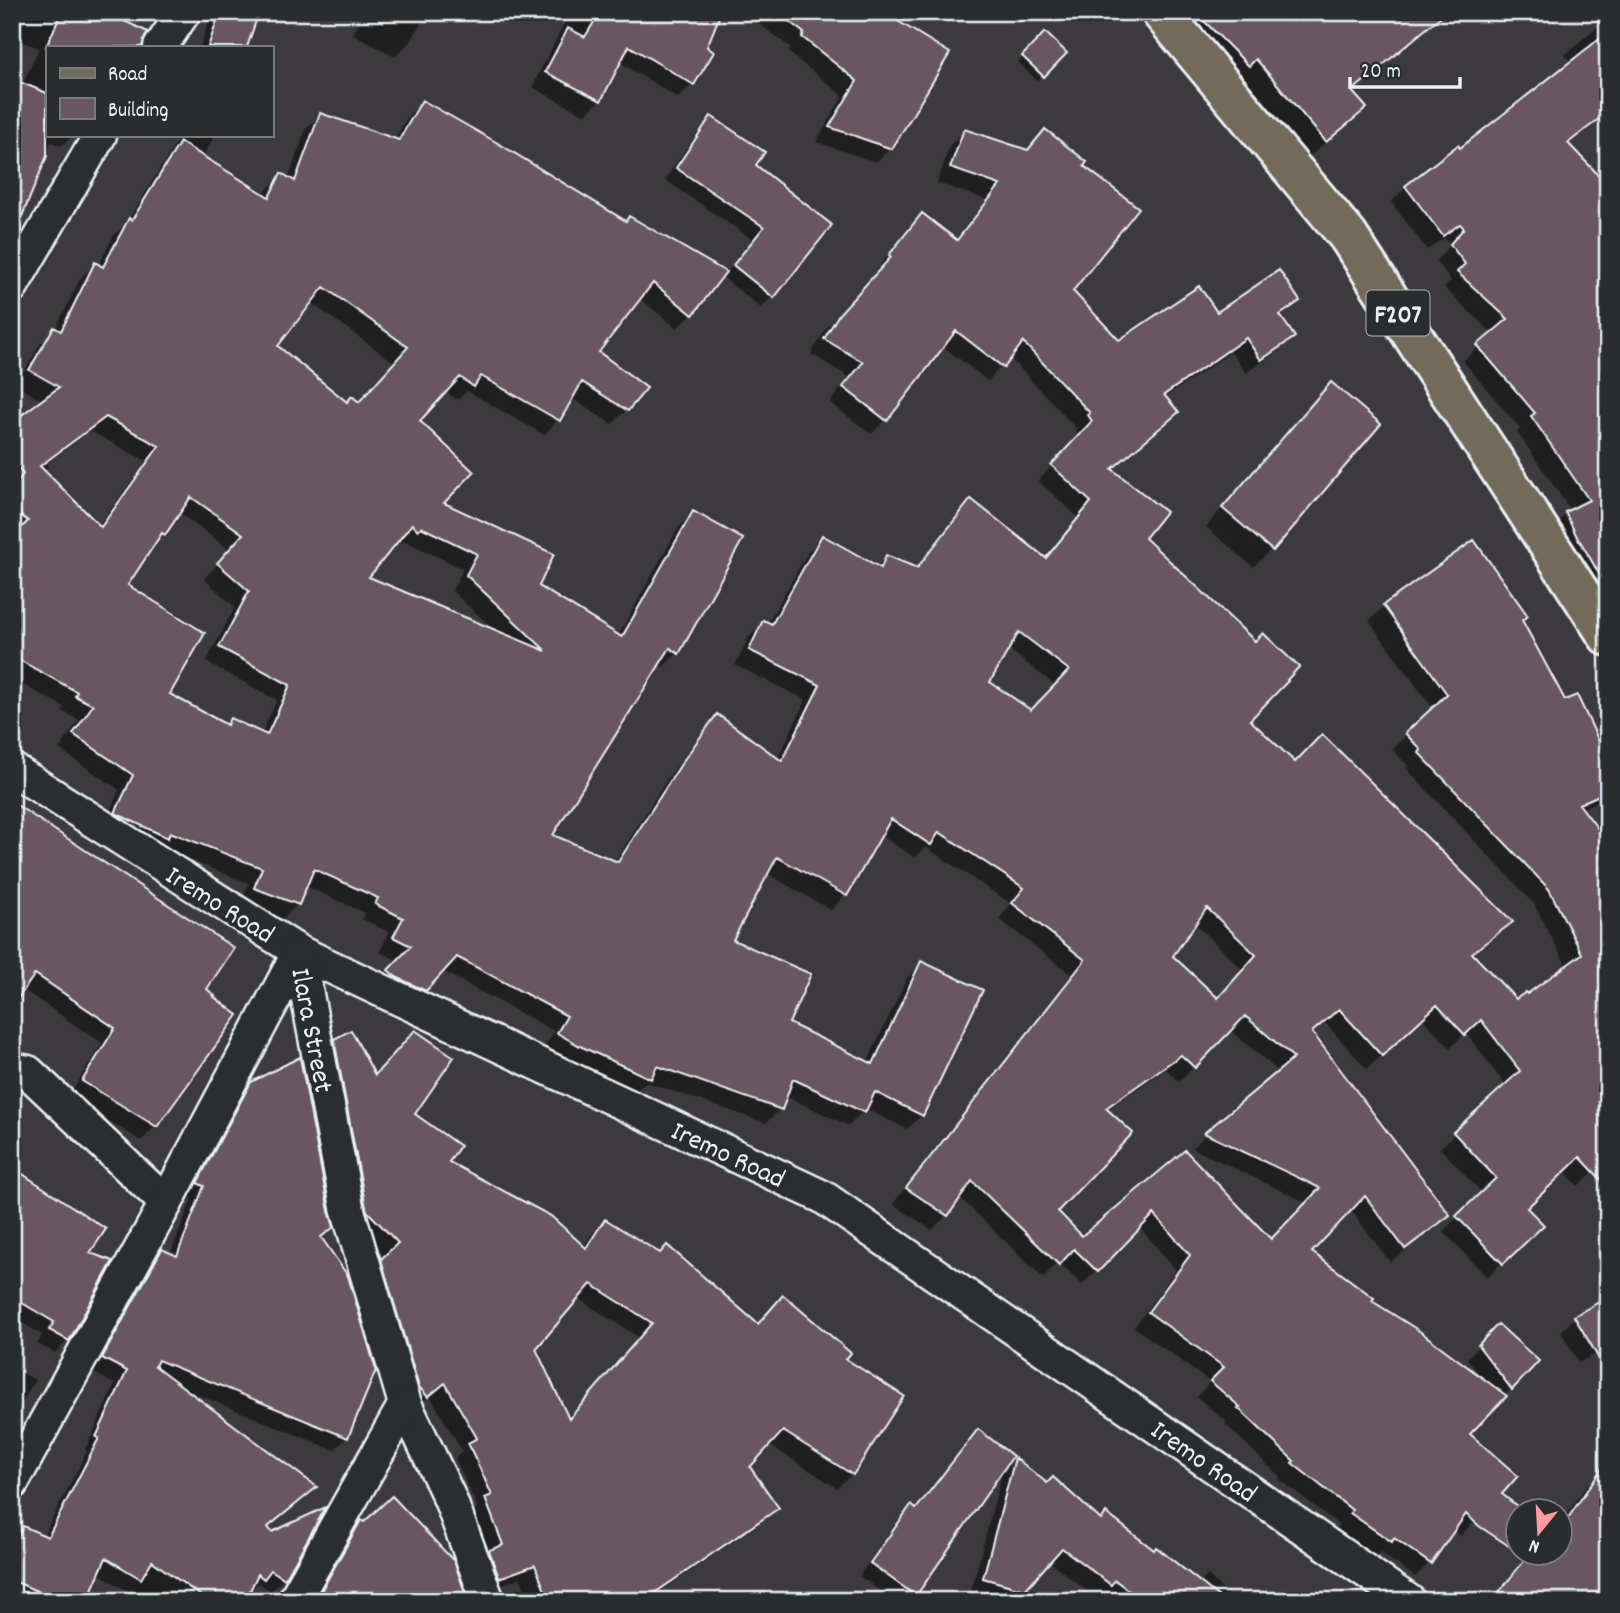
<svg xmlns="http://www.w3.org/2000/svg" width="1620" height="1613" font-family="Dekko,sans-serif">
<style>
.shadow{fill:#0007;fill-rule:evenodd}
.building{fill:#69575f;stroke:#e8f1f8;stroke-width:2;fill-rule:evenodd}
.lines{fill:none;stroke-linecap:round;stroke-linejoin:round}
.minor-casing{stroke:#e8f1f8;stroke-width:37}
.primary-casing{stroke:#e8f1f8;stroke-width:44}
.minor{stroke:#2a2d2e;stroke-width:32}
.primary{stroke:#736b5a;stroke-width:38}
.labels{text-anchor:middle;stroke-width:7;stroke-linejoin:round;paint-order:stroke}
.shield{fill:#2a2d2e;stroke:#afb6bb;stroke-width:2}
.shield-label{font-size:26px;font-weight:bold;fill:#e8f1f8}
.street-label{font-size:28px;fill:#e8f1f8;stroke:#2a2d2e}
</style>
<rect width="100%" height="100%" fill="#3d3a3d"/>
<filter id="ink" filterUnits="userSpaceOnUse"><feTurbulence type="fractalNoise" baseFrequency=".0143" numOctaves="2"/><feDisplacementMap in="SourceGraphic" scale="14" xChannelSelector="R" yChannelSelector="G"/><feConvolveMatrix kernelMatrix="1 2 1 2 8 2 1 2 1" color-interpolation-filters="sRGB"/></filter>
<g filter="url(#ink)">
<!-- shadow -->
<g class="shadow">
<polygon points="12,12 123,12 119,20 138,29 130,47 47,47 47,135 73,135 62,146 51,142 12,235 12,90 22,85 39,48 12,38"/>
<polygon points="212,12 257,12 245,47 200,47"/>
<polygon points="365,12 427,12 412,40 395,57 353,34"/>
<polygon points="570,12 719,12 693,84 678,98 619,62 600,100 585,115 532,87"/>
<polygon points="743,12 891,12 887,17 891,148 876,162 816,142 843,96 788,52 791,48"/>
<polygon points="1199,12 1447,12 1351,93 1364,108 1344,127 1305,160 1178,34"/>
<polygon points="1608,18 1608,113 1568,144 1608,574 1583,588 1551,529 1566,514 1571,511 1517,432 1520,429 1463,361 1493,334 1444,288 1451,281 1436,261 1450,245 1444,238 1427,250 1391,202 1406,187 1460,150 1573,64 1565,55 1581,40"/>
<polygon points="1045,35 1064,53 1037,81 1018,62"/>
<path d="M422,102L624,222L629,218L726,274L753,240L665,180L699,130L711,119L754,165L830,225L773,296L761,308L721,276L692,314L677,328L639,298L597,352L627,410L612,424L571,398L558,420L544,435L467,391L458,400L444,391L417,421L441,504L537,587L618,636L678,528L693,514L678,653L663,667L658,664L550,836L614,863L668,778L703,731L718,716L777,760L806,700L735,665L749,637L764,622L767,624L808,552L822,537L876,567L886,558L915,569L957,516L971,501L1045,559L1078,517L1038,481L1079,436L1074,431L1077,429L1009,357L988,381L942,346L886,420L871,434L830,403L849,377L811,354L825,330L878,272L876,271L908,229L922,215L955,240L987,200L937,183L950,145L965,131L1026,151L1045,131L1082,166L1070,291L1119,342L1216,315L1298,301L1280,318L1293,337L1278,351L1246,373L1231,352L1164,398L1162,426L1110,471L1143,538L1247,720L1295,764L1510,922L1496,937L1472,955L1516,1002L1526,997L1567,967L1534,904L1406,768L1408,766L1392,749L1433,709L1369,621L1384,606L1474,543L1521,620L1564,702L1608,764V795L1603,799L1581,809L1608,1158L1578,1186L1564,1171L1525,1208L1527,1239L1487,1277L1443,1231L1482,1193L1440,1148L1506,1086L1466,1033L1450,1048L1422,1018L1367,1069L1324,1022L1311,1033L1448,1215L1433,1229L1390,1262L1350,1209L1309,1252L1369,1301L1482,1379L1467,1358L1498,1326L1536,1362L1468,1434L1474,1522L1460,1536L1453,1530L1430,1562L1415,1577L1380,1552L1376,1556L1337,1528L1339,1525L1279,1479L1280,1477L1225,1424L1227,1422L1197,1397L1210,1382L1134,1327L1176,1270L1139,1227L1082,1285L1058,1262L1043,1278L959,1197L947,1215L932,1230L893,1204L1072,975L999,919L1011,904L926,847L915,858L880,835L845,895L831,910L766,873L731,941L787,1024L867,1063L907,978L922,963V1115L907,1129L865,1109L849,1126L785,1096L780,1109L766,1123L646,1082L635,1092L565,1060L544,1048L554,1031L442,971L410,1005L375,986L398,961L380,952L389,932L362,919L365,913L305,886L298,904L283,919L241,902L249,883L156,847L102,828L119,790L59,749L79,720L62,711L64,707L12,679V424L43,401L16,385L40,344L55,330L80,279L95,264L98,266L114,235L126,224L181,135H215L202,158L264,196L266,190L281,175L288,179L306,129L321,115L394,141L407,117ZM310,302L395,363L358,403L346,404L275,347ZM90,431L146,461L98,527L44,471L48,467L46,464ZM178,512L230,550L204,579L235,607L206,662L277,700L261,734L230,720L224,726L168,695L125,585L152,544L163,533ZM398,539L402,543L405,541L463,569L452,591L496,632L366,578ZM1007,648L1056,686L1031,712L987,682ZM1194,923L1243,970L1217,1000L1170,956ZM1230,1030L1279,1072L1206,1134L1192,1148L1307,1203L1271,1242L1184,1152L1082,1238L1056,1211L1106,1110L1166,1069L1179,1082Z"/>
<polygon points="1331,384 1271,550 1253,567 1206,527 1314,402"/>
<polygon points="12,804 205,990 236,1015 156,1126 141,1141 69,1096 102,1043 20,988"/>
<path d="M335,1041L413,1115L446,1162L583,1247L591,1235L605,1221L757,1325L844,1359L902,1396L852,1474L837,1488L768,1444L748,1467L776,1508L762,1522L647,1601H530L520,1578L485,1591L472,1514L478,1508L455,1458L462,1451L430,1396L413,1410L368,1274L385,1257L354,1225L321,1055ZM577,1298L640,1338L567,1420L534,1349Z"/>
<polygon points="252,1084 319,1238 347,1437 334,1450 186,1390 315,1487 302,1500 267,1528 271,1534 321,1511 284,1578 271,1591 258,1583 250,1591 248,1589 243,1601 144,1601 98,1573 85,1601 12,1601 12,1539 24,1528 43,1537 87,1451 85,1450 115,1384 90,1371 149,1264 162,1251 170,1255 192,1199 186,1196 238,1097"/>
<polygon points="12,1173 87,1254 68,1340 55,1353 37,1344 42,1335 12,1317"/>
<polygon points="1575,1317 1608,1347 1579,1363 1561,1332"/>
<polygon points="12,1367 35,1380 18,1409 12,1415"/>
<polygon points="978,1431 915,1594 909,1601 895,1601 859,1576 899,1519 911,1507 914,1510 966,1443"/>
<polygon points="1016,1460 1100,1521 1199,1583 1208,1575 1234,1601 1112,1601 1102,1592 1096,1598 1049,1561 1012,1601 1005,1601 971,1591 1002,1473"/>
<polygon points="1602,1470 1608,1601 1491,1601 1530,1554 1560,1554 1560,1525 1586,1486"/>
<polygon points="361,1522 466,1601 311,1601 347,1536"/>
</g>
<!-- building -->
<g class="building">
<polygon points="62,12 105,12 148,32 145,37 142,47 46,47"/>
<polygon points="220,12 259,12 247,47 208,47"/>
<polygon points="600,12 721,12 707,47 714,52 694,85 629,46 601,101 545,72 568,28 585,37"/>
<polygon points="777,12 883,12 950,53 892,149 829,127 857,81 802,37 804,33"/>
<polygon points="1195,12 1446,12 1352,91 1367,108 1326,142 1256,59 1249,66"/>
<polygon points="1045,32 1067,53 1044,77 1022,56"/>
<polygon points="1608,32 1608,112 1568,143 1608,185 1608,589 1580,541 1579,541 1565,512 1589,500 1531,416 1535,413 1477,345 1508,319 1457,272 1465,264 1450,244 1464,228 1460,224 1443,236 1405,186 1458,145 1460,148"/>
<polygon points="12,79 47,93 47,156 13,238"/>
<path d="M422,100L496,142L626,221L629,216L726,272L693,315L653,283L599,352L647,388L628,411L582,382L560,421L481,376L474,387L460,377L420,421L474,472L444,503L554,554L539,586L622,637L693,511L743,539L679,654L670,648L553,835L618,862L683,761L717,714L782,761L820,685L749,650L763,620L772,624L822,535L881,568L886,555L917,568L971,499L1046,558L1091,502L1051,465L1092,421L1088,415L1090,413L1023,342L1004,368L956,331L887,421L843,387L863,362L824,339L839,314L891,257L889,255L922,213L957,240L1000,185L950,168L964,129L1028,150L1045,129L1087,162L1084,166L1139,208L1073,291L1119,340L1199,286L1217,312L1279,270L1300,301L1280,315L1295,337L1261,360L1246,338L1164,395L1179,412L1112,469L1166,512L1145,538L1255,641L1263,633L1299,667L1287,680L1288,681L1250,720L1295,762L1322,734L1513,922L1472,953L1516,999L1526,992L1527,994L1582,954L1549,889L1419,753L1421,750L1405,733L1447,694L1383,605L1474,540L1528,616L1522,620L1565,700L1577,695L1608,760V791L1579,804L1608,842V1187L1580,1157L1527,1208L1544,1225L1503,1264L1456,1216L1496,1178L1453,1132L1520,1071L1481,1020L1465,1035L1437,1005L1382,1056L1339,1009L1312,1032L1450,1215L1405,1249L1365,1196L1312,1252L1374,1298L1372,1301L1418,1330L1507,1396L1470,1434L1518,1476L1502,1494L1523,1511H1518V1552L1479,1526L1466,1514L1431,1564L1394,1538L1392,1542L1350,1513L1352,1510L1292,1463L1294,1461L1238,1408L1240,1407L1210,1381L1224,1367L1148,1312L1190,1255L1154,1214L1098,1272L1074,1249L1059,1265L972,1181L948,1216L906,1188L1085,960L1012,903L1024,888L939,832L931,845L891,819L847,896L777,857L733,940L811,974L789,1023L873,1064L921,961L983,990L923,1116L875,1092L865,1113L793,1079L782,1110L657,1066L651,1079L580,1046L557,1033L567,1016L457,957L426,991L396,977L388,970L411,946L393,937L403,918L375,904L378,898L314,869L299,905L254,888L262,868L170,832L168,838L115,813L133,775L73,734L93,705L75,696L77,692L12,656V537L28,521L12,509V490L23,474L12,460V422L59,387L29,370L54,327L61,331L95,262L103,267L129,218L132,220L180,142L269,197L281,173L295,181L320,113L399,140ZM324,287L408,347L359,402L352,396L347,402L278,346ZM106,417L159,446L101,527L40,466ZM191,497L243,534L217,563L249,591L219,647L290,685L267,735L230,718L227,725L170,694L205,633L128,585L162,533L165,535ZM412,524L418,530L421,527L477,554L466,575L546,651L369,577ZM1019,632L1069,670L1031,710L990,682ZM1207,908L1256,955L1218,998L1173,956ZM1245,1016L1294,1058L1204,1133L1320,1188L1271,1239L1185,1150L1082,1236L1058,1211L1133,1133L1106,1108L1181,1055L1195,1068Z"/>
<polygon points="711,116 765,152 756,165 832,225 774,298 733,265 764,227 676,168"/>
<polygon points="1331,382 1381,424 1273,551 1222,508"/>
<polygon points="12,802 234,948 207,989 215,996 214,997 238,1015 157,1127 82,1081 115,1028 35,974 12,1007"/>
<path d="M351,1030L375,1075L415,1030L454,1057L415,1114L460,1146L449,1162L551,1216L586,1248L605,1219L660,1253L667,1245L758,1324L783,1295L851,1353L846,1359L904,1396L853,1475L783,1431L750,1467L779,1508L643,1601H549L535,1565L499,1578L489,1550L503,1545L485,1498L492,1495L468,1443L477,1438L445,1383L428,1397L419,1387L381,1259L398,1243L367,1211L365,1203L334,1039ZM591,1284L652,1323L569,1419L536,1349Z"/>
<polygon points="300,1057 329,1211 334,1227 321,1237 348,1276 376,1370 348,1438 158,1360 155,1366 317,1487 268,1527 272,1532 326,1507 285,1579 271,1570 264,1579 258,1574 245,1601 208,1601 152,1561 141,1579 106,1558 87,1601 59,1601 12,1580 12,1551 23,1526 48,1537 99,1438 96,1437 127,1371 102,1358 162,1249 177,1256 204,1186 197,1183 251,1082"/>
<polygon points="12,1167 106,1229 90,1253 113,1261 69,1341 49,1330 54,1322 12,1297"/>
<polygon points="1608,1297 1608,1374 1574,1316"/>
<polygon points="1498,1324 1539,1361 1512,1390 1478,1345"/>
<polygon points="978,1429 1013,1456 916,1596 870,1563 911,1505 916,1509"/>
<polygon points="1015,1458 1047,1483 1053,1477 1101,1520 1106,1513 1154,1550 1156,1547 1224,1601 1142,1601 1115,1580 1111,1585 1062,1548 1025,1590 983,1578"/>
<polygon points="1608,1459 1608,1601 1492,1601 1527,1557 1522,1553 1560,1553 1560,1530"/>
<polygon points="392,1496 454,1561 468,1601 316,1600 361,1520 364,1522"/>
</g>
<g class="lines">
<defs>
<g id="minor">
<polyline points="160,47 184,12"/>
<polyline points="12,286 100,135"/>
<polyline points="12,769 299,952 823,1197 1409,1601"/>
<polyline points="12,1069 28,1072 166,1203"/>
<polyline points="12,1483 166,1203 299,952 347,1207 405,1404 450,1499 488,1601"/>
<polyline points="294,1601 405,1404"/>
</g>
<polyline id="primary" points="1161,12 1348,236 1608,636"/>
</defs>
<!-- minor casing -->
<use href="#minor" class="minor-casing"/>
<!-- primary casing -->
<use href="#primary" class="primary-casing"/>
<!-- minor -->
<use href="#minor" class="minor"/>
<!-- primary -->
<use href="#primary" class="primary"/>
</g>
</g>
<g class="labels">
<!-- shield labels -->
<rect class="shield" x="1366.5" y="290.5" width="63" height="45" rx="5"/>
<g class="shield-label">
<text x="1398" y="322">F207</text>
</g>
<!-- street labels -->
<g class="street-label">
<text transform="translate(221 903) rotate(32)" y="10">Iremo Road</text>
<text transform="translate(314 1030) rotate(79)" y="10">Ilara Street</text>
<text transform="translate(729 1153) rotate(25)" y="10">Iremo Road</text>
<text transform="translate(1205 1460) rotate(35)" y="10">Iremo Road</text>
</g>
</g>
<!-- margin -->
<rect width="1620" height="1613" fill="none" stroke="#2a2d2e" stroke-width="42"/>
<rect x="21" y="21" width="1578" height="1571" fill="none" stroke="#e8f1f8" stroke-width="2.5" filter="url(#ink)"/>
<!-- legend -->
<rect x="46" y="46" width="228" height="91" fill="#2a2d2e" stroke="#767b7f" stroke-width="2"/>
<rect x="60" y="68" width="35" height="10" fill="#736b5a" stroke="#767b7f" stroke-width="2"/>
<text x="108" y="80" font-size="21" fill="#e8f1f8">Road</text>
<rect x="60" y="98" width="35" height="21" fill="#69575f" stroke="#767b7f" stroke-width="2"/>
<text x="108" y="116" font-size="21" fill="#e8f1f8">Building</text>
<!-- north arrow -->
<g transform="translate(1539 1532) rotate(198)"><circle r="33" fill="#2a2d2e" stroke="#767b7f" stroke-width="2"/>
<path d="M0-5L12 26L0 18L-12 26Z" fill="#ff9aa2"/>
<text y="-10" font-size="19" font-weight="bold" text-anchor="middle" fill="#e8f1f8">N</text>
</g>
<!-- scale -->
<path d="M1350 77v10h110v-10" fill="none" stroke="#e8f1f8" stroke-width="3.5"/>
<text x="1361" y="77" font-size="21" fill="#e8f1f8" stroke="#2a2d2e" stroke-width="5" paint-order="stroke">20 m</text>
</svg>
